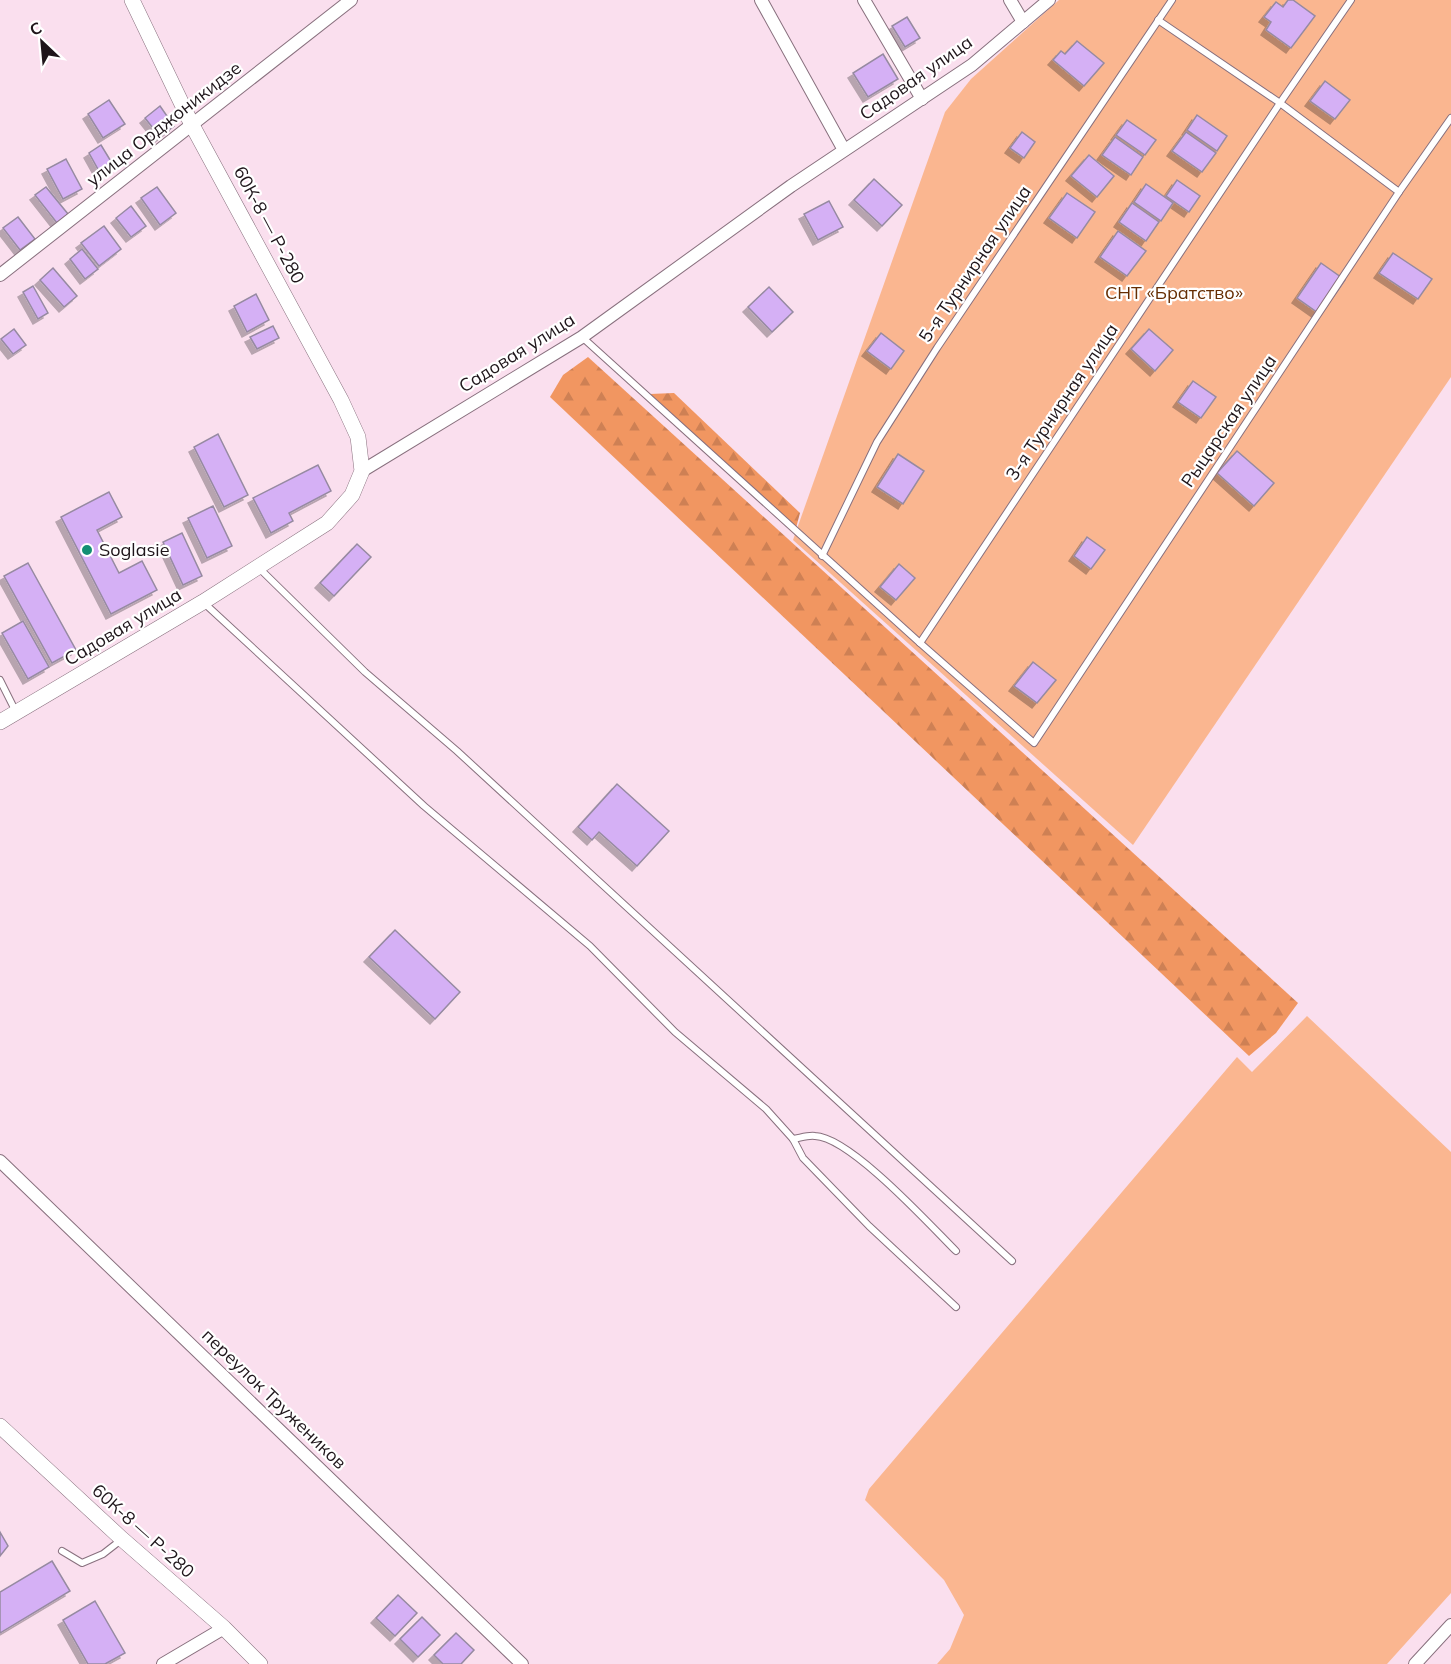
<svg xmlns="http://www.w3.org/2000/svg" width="1451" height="1664" font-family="Mulish,sans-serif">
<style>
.green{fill:#fab690}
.forest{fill:url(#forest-firs)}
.building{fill:#d5b0f5;stroke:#968aa1;stroke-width:1.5;filter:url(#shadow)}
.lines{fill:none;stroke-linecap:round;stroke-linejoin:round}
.service-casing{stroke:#88707e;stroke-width:8}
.minor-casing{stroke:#88707e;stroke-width:14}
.tertiary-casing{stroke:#88707e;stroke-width:16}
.service{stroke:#fff;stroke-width:6}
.minor{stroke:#fff;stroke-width:12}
.tertiary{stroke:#fff;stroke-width:15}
.poi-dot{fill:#138f74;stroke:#fff;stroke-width:2}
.labels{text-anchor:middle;stroke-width:4.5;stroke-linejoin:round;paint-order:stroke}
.street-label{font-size:18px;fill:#1e151a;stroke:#fff}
.park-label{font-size:18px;fill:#662e03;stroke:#fff}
.poi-label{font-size:18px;fill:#1e151a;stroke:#fff;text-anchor:start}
</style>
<defs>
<pattern id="forest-firs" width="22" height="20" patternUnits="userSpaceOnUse" patternTransform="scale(1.5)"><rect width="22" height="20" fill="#f19661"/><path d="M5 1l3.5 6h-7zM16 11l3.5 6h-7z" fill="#ce8054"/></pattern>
<filter id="shadow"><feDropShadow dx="-5" dy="5" stdDeviation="0" flood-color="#0004"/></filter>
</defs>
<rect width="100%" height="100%" fill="#fadfee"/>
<!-- green -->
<g class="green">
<polygon points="1059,0 1451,0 1451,377 1133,845 793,540 945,112 971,79"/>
<polygon points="1307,1016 1451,1152 1451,1593 1387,1664 937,1664 950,1649 964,1615 944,1580 865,1500 869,1489 1237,1057 1252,1072"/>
</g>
<!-- forest -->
<g class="forest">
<polygon points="588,357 1298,1003 1276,1033 1249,1056 550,397 563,375"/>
<polygon points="674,393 800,513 796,528 650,394"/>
</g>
<!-- building -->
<g class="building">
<polygon points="1288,0 1293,0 1315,16 1291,48 1266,30 1271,22 1264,17 1276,2 1283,7"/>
<polygon points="907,17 920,38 905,47 892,26"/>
<polygon points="1077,41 1104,63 1084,86 1053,60 1061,51 1065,54"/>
<polygon points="883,54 898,79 868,97 853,73"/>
<polygon points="1325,81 1350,100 1335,119 1310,101"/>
<polygon points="109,100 125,124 103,138 88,114"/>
<polygon points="160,106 174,126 160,137 145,118"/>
<polygon points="1197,115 1227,136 1217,151 1187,130"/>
<polygon points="1127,120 1156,140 1145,155 1116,135"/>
<polygon points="1022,132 1035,142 1024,158 1010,148"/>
<polygon points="1186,132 1216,153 1202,172 1172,151"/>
<polygon points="1115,137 1143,157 1131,175 1102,155"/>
<polygon points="101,145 112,163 99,171 89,153"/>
<polygon points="1089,155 1114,176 1097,197 1071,176"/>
<polygon points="66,159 82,189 63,199 47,169"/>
<polygon points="874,179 902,205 882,226 854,200"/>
<polygon points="1177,180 1200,196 1189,212 1166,196"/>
<polygon points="1146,184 1173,203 1161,221 1134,202"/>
<polygon points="46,187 68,214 57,223 35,195"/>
<polygon points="157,187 176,213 160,225 141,198"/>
<polygon points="1067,193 1095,212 1077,238 1049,218"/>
<polygon points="829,201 843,227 818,240 804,214"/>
<polygon points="1132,203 1159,222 1146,241 1119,222"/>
<polygon points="131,206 146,226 131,237 116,218"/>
<polygon points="18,217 35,239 20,250 3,228"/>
<polygon points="104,226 121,249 99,266 81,243"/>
<polygon points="1118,231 1146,251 1127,276 1100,257"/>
<polygon points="82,249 98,269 85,279 70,259"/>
<polygon points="1393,253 1432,279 1418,299 1379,273"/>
<polygon points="1321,263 1345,280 1321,315 1297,298"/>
<polygon points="53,268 77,296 64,307 40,280"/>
<polygon points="33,286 48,313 38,319 23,292"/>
<polygon points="769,287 793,312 772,332 748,307"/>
<polygon points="256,294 269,320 247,332 234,306"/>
<polygon points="273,326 279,338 257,349 250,337"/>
<polygon points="14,329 26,345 13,354 1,339"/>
<polygon points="1149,329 1173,350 1155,371 1131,349"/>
<polygon points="881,333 904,351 891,369 867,351"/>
<polygon points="1193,381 1216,397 1201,418 1178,402"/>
<polygon points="218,434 248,495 224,507 194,447"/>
<polygon points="1237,451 1274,483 1254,506 1217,473"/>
<polygon points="898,454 924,471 903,504 877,487"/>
<polygon points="318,465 331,491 289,513 293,521 271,533 253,498"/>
<polygon points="109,492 122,517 97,530 119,573 142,561 157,590 111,614 61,517"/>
<polygon points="213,506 232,546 207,558 188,518"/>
<polygon points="182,533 202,576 183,585 163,542"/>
<polygon points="1087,537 1105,550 1091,569 1074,556"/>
<polygon points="357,544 371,557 334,596 320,583"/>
<polygon points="28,563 76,650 52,663 4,576"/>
<polygon points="899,564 915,578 896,600 880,587"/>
<polygon points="23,621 49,667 28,679 2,633"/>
<polygon points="1033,662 1056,680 1037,703 1014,686"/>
<polygon points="617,784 669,831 637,866 599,832 592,840 578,827"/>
<polygon points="395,930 460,992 435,1019 369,957"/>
<polygon points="0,1532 8,1546 0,1556"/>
<polygon points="52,1561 70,1591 0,1633 0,1592"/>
<polygon points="398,1595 417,1613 395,1636 376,1618"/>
<polygon points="95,1601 125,1653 105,1664 88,1664 63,1620"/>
<polygon points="422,1617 440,1635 418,1657 400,1639"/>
<polygon points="456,1633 474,1650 461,1664 443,1664 434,1655"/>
</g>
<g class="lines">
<defs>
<g id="service">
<polyline points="1158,20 1280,103 1399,192"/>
<polyline points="582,337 920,643 1034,743 1399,192 1451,118"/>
<polyline points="822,556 877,442 937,348 1172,0"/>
<polyline points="258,567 365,672 457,751 1012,1261"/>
<polyline points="203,602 424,806 590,946 675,1032 766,1109 793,1139 803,1158 869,1226 956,1307"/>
<polyline points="920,643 1280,103 1351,0"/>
<polyline points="0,680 16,712"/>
<path d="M793,1139C800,1138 808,1135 815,1136C850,1137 930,1225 956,1251"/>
<polyline points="62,1551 82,1563 103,1554 121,1540"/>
</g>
<g id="minor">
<polyline points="761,0 844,150"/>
<polyline points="864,0 922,99"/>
<polyline points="1010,0 1023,22"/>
<polyline points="0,275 351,0"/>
<polyline points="362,471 582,337 791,186 972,65 1049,0"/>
<polyline points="0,1161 522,1664"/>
<polyline points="163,1664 224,1628"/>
<polyline points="1415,1664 1451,1625"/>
</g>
<g id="tertiary">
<polyline points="0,722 203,602 327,523 352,495 362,471 358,437 341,400 192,125 132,0"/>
<polyline points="0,1426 122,1539 224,1628 260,1664"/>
</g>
</defs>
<!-- service casing -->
<use href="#service" class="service-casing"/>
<!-- minor casing -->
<use href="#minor" class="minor-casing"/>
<!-- tertiary casing -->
<use href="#tertiary" class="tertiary-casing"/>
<!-- service -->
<use href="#service" class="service"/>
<!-- minor -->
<use href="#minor" class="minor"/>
<!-- tertiary -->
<use href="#tertiary" class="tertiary"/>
</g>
<!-- markers -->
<circle class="poi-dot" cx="87" cy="550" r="6"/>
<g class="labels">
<!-- street labels -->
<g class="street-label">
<text transform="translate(916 78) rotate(-35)" y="6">Садовая улица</text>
<text transform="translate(164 124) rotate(-38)" y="6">улица Орджоникидзе</text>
<text transform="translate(269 225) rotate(62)" y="6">60К-8 — Р-280</text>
<text transform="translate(975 264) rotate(-56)" y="6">5-я Турнирная улица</text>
<text transform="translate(517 353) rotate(-32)" y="6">Садовая улица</text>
<text transform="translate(1062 402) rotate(-56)" y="6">3-я Турнирная улица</text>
<text transform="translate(1229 421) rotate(-56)" y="6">Рыцарская улица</text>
<text transform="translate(123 627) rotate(-31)" y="6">Садовая улица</text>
<text transform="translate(274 1399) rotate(44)" y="6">переулок Тружеников</text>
<text transform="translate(143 1531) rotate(42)" y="6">60К-8 — Р-280</text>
</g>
<!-- park labels -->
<g class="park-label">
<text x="1174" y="299">СНТ «Братство»</text>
</g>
<!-- poi labels -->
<g class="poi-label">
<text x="99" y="556">Soglasie</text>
</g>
</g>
<!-- north arrow -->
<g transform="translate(42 42) rotate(334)" stroke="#ffffff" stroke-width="4.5" paint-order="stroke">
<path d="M0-4.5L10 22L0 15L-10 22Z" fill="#1e151a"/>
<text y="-9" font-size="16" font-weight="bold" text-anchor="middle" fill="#1e151a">С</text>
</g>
</svg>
